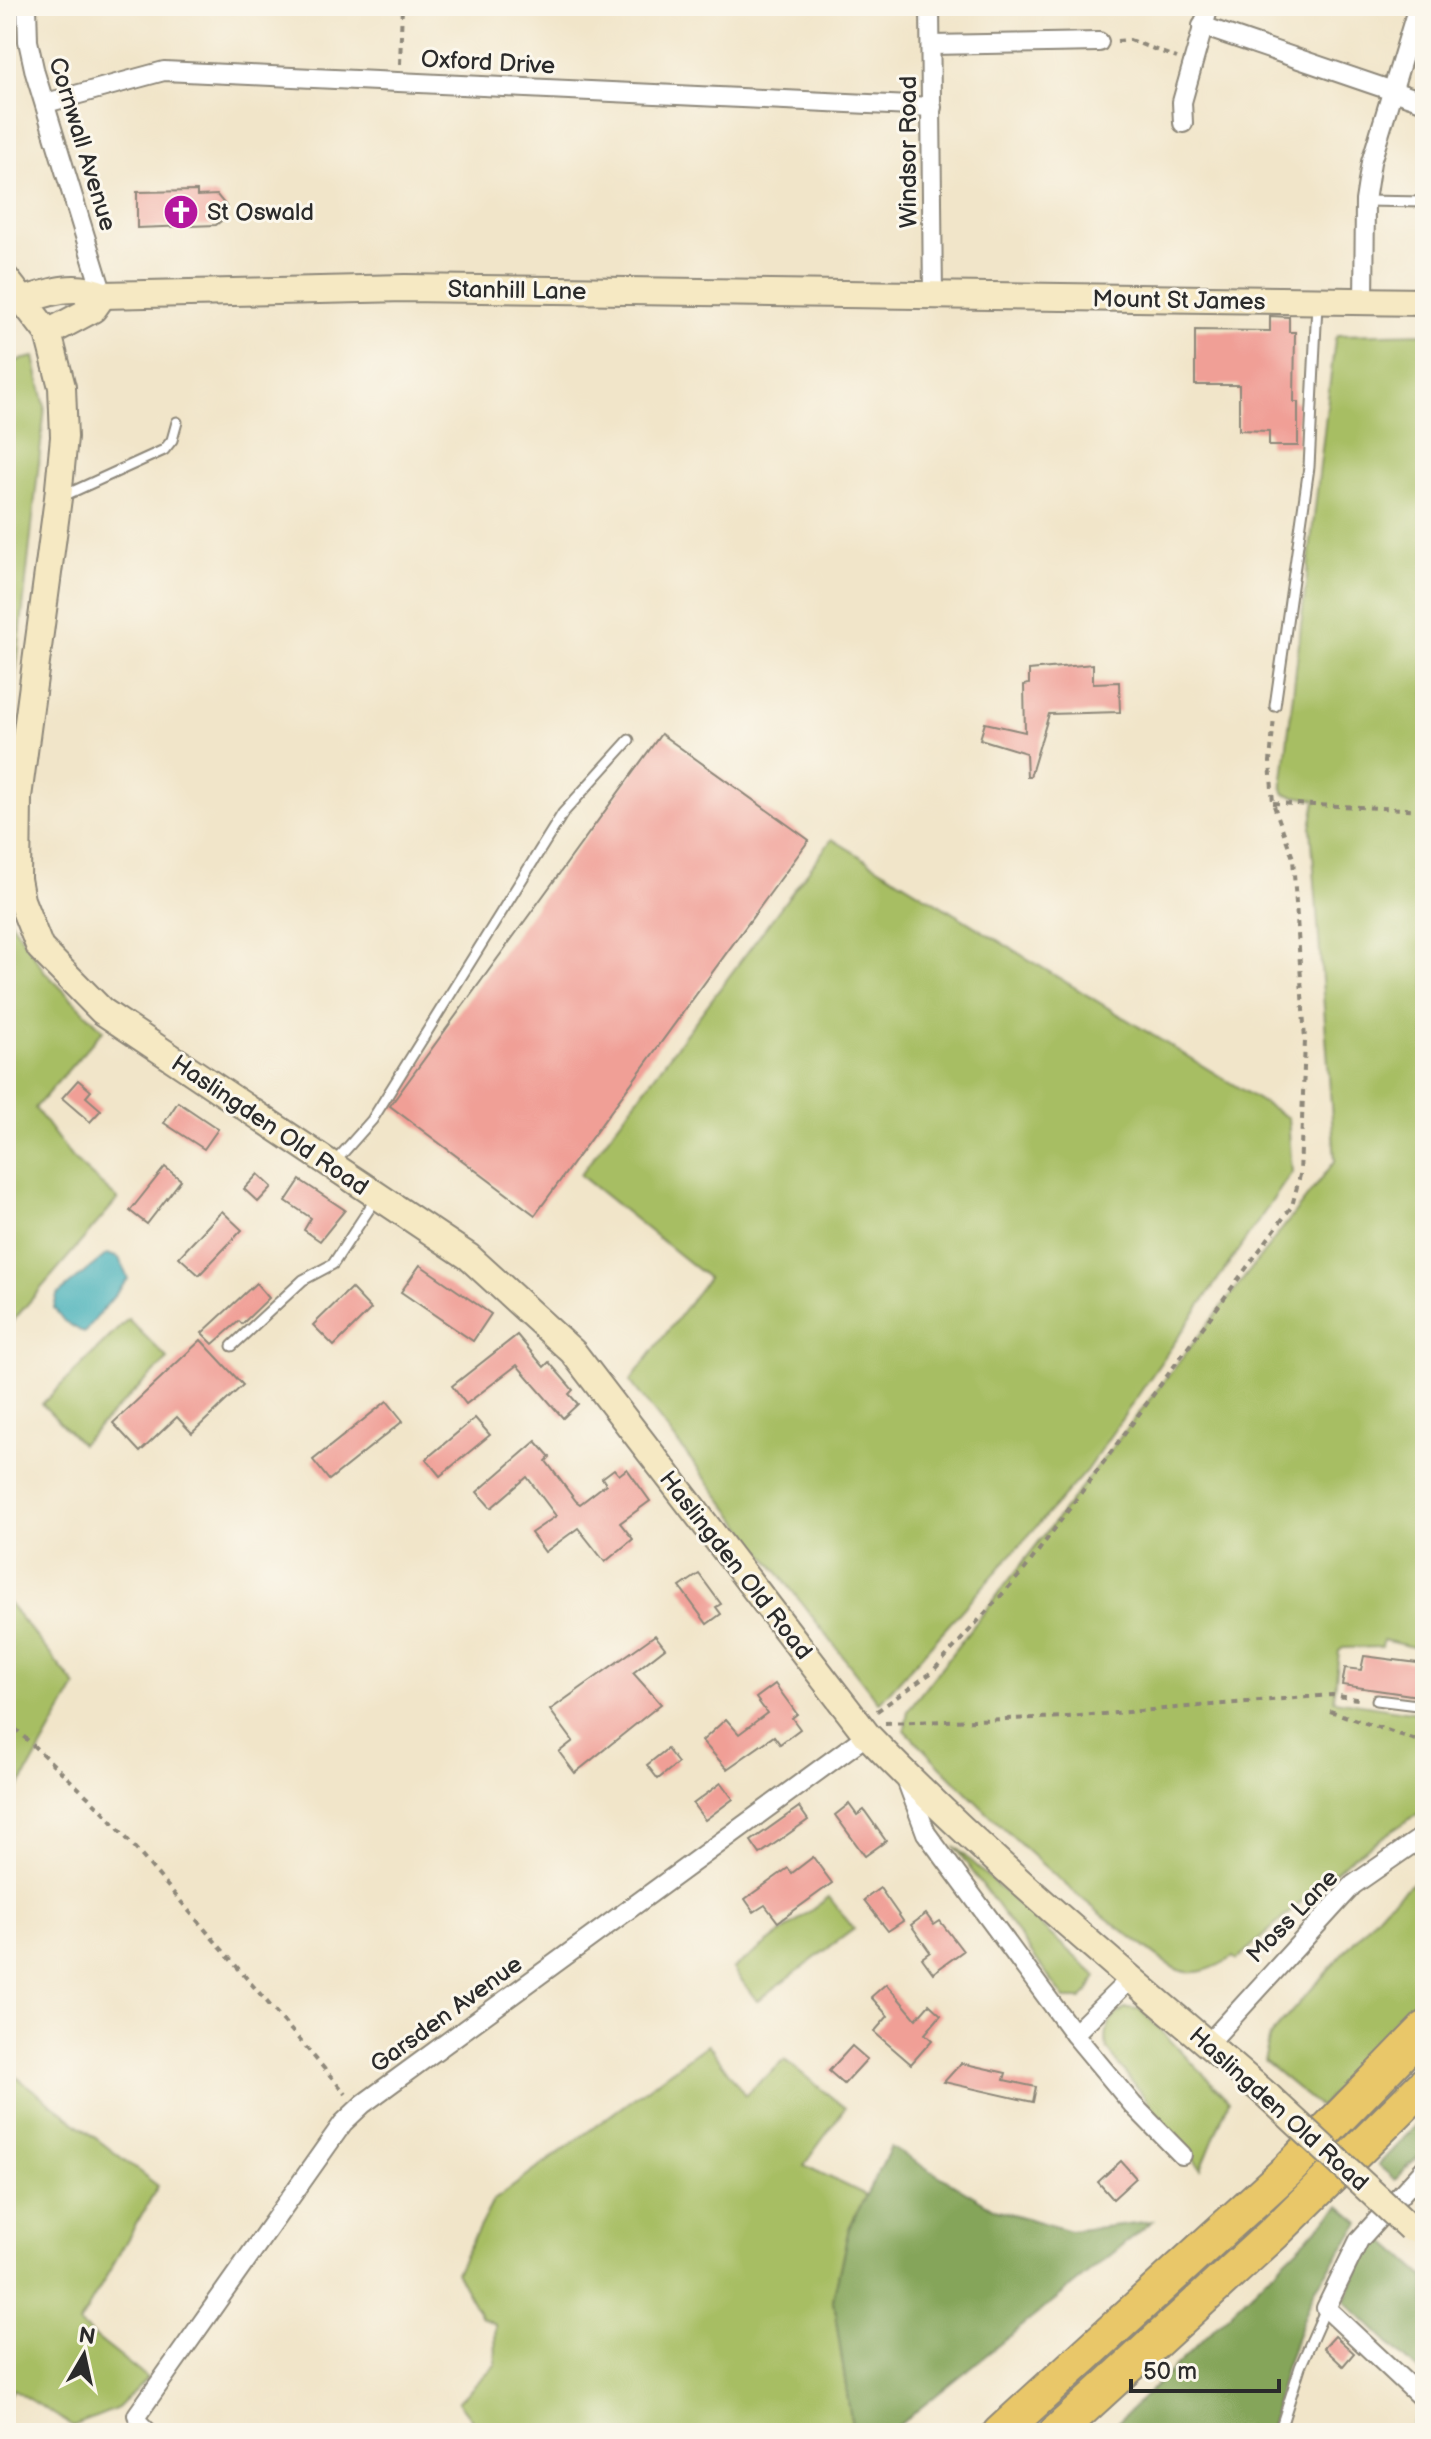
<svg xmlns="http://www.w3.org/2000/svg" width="1431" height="2439" font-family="'Balsamiq Sans',sans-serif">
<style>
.green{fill:#a7be64;stroke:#697448;stroke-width:2}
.forest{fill:#85a55a;stroke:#586842;stroke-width:2}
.water{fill:#3cadb7;stroke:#346c71;stroke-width:2}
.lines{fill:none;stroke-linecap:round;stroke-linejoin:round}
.stream{stroke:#3cadb7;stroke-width:6}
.building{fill:#f09f96}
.service-casing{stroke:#8e887a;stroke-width:13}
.minor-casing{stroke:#8e887a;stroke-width:22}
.secondary-casing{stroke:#8e887a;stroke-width:30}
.motorway-casing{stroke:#8e887a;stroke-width:38}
.path{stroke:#8e887a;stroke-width:4;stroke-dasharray:6 6;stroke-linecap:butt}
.service{stroke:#fff;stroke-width:9}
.minor{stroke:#fff;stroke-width:18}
.secondary{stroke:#f6e9c3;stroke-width:26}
.motorway{stroke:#e9c769;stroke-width:34}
.secondary-bridge-casing{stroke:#8e887a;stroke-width:30;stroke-linecap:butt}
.secondary-bridge{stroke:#f6e9c3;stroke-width:26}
.labels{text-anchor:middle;stroke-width:6;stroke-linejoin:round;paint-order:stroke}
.street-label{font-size:24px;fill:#2b2b2b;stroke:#fbf7ec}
.poi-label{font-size:24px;fill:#2b2b2b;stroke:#fbf7ec;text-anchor:start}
</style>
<rect width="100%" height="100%" fill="#fbf7ec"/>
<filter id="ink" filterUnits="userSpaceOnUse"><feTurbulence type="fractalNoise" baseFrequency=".0125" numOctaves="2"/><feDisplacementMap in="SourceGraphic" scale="16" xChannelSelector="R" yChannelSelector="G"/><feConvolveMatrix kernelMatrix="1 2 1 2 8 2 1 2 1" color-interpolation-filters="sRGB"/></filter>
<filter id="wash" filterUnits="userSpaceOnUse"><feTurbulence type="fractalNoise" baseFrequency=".006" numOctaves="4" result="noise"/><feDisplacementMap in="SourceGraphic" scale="32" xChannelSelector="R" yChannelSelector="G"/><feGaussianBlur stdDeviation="1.8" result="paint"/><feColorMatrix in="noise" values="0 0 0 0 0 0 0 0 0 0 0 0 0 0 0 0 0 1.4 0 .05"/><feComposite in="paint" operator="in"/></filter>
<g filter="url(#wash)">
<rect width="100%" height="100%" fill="#f1e5c9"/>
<!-- green -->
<g class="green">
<path d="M1425,333V1650L1383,1640L1382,1647L1343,1648L1339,1651L1334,1700L1425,1714V1809L1351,1858L1236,1960L1233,1957C1217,1967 1196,1978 1176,1969C1159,1960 1142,1944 1126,1933C1046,1874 974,1801 905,1730L908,1710L1335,1161L1311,827L1316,800L1285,794L1282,787L1335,339L1338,335Z"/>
<polygon points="34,357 45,407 6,764 6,363"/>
<polygon points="832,839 1288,1118 1292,1172 1086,1471 879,1703 630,1381 708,1278 580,1175"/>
<polygon points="6,914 45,972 103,1030 35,1108 72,1158 118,1199 6,1329"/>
<polygon points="128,1319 168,1359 81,1444 42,1404"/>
<polygon points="6,1600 76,1686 6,1811"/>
<polygon points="954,1846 1096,1976 1088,1992 1081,1999 1065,1999"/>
<polygon points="1425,1873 1425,1989 1320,2107 1264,2061 1270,2036 1386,1905"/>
<polygon points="829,1897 854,1929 757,2001 733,1969"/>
<path d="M1125,2008L1140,2009L1229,2101L1201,2169L1107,2049C1104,2030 1109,2019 1125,2008Z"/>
<polygon points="708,2044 745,2095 785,2060 845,2108 804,2165 866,2195 849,2228 833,2300 853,2433 475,2433 479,2429 458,2402 496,2364 495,2324 481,2317 456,2272 493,2201"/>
<polygon points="6,2069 158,2186 79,2324 147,2378 116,2409 73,2426 13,2389 6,2399"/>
</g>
<!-- forest -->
<g class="forest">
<polygon points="1425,2116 1425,2150 1395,2180 1378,2165"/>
<polygon points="891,2147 995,2209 1070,2231 1153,2221 889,2433 853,2433 833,2300 849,2228"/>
<polygon points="1340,2206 1360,2223 1315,2289 1285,2368 1269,2433 1107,2433"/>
<polygon points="1380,2237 1425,2277 1425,2378 1345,2301 1361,2262"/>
</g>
<!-- water -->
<polygon class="water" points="107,1254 119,1258 128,1279 84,1333 64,1321 54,1308 57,1295"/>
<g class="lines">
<!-- stream -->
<polyline class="stream" points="1413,2433 1416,2421"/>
</g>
<g id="blocks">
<!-- building -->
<g class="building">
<polygon points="197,191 197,196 217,195 226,206 225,218 216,225 137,228 137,192"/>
<polygon points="1270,316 1289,317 1289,332 1295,332 1294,402 1298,402 1298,446 1269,446 1269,431 1239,430 1239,385 1195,385 1195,330 1270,331"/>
<polygon points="1093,664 1093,683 1119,682 1120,712 1049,714 1030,777 1027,777 1026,753 980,739 985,723 1025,732 1024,685 1029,684 1029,670"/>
<polygon points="661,734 809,840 535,1215 390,1106"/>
<polygon points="78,1080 91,1091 86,1097 101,1110 90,1122 62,1098"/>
<polygon points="178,1102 218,1129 204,1149 164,1123"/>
<polygon points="165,1167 181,1180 147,1224 130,1211"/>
<polygon points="258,1174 272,1187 258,1202 244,1189"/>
<polygon points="300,1180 345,1210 320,1241 304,1230 311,1218 286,1201"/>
<polygon points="222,1211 242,1230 199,1275 179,1257"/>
<polygon points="420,1265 491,1314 473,1341 401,1292"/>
<polygon points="256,1283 269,1298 242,1324 239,1321 213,1344 202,1333"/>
<polygon points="351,1288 371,1309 334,1346 313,1325"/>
<polygon points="517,1335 544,1367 549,1362 573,1390 569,1394 578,1404 563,1418 517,1365 466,1404 452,1386"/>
<polygon points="201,1340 243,1385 192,1433 177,1417 140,1452 113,1423"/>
<polygon points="387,1401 403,1421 329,1480 313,1460"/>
<polygon points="475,1418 490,1435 440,1476 426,1459"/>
<polygon points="536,1441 550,1457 546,1461 576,1501 580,1504 606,1484 602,1478 614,1469 619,1475 627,1469 650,1501 620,1523 633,1539 605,1562 578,1528 545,1552 531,1533 556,1516 527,1477 491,1508 477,1492"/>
<polygon points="699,1574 721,1604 716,1607 721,1614 707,1624 680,1587"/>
<polygon points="655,1635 665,1648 633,1673 661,1704 575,1773 559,1752 573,1741 550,1710"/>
<polygon points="1364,1656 1425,1664 1425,1697 1342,1685 1345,1668 1361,1670"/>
<polygon points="775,1684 797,1714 792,1718 800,1729 780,1744 774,1736 727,1769 702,1741 726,1719 739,1734 767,1713 756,1698"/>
<polygon points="667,1749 678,1763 658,1779 647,1765"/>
<polygon points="721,1783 733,1799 705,1820 693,1804"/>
<polygon points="849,1804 857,1815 864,1810 886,1841 865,1856 835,1815"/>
<polygon points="799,1807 808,1820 760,1854 751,1841"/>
<polygon points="813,1857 832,1883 778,1922 765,1905 754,1912 745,1899 788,1868 792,1873"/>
<polygon points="880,1888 903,1921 888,1931 864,1900"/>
<polygon points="926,1914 934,1925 940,1921 963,1951 933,1973 922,1958 930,1952 911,1925"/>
<polygon points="886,1984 916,2019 929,2004 941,2015 925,2034 932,2040 911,2064 874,2032 888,2016 871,1997"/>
<polygon points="852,2046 867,2059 844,2084 829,2071"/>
<polygon points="961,2063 1006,2073 1004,2080 1036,2087 1033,2102 944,2082"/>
<polygon points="1121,2161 1136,2178 1113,2199 1098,2182"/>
<polygon points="1335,2336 1354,2353 1343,2366 1324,2348"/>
</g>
</g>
</g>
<g filter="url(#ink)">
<use href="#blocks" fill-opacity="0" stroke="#8e887a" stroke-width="2"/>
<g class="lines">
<defs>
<g id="service">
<polyline points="1365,201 1425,202"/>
<polyline points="61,497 164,450 172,440 177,422"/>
<polyline points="1275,706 1309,467 1317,304"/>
<polyline points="333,1164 372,1120 563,813 629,740"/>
<polyline points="232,1346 303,1280 333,1264 377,1197"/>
<polyline points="1377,1700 1425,1706"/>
<polyline points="137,2415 155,2433"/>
<polyline points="1279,2433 1300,2367 1326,2308"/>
</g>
<g id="minor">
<polyline points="27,6 28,41 35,73 103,295"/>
<polyline points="930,6 933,298"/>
<polyline points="1202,26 1425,102"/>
<polyline points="931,45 1099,42"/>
<polyline points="46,103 164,71 932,107"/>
<polyline points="1183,123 1182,102 1209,6"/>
<polyline points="1364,303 1365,201 1371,162 1418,6"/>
<polyline points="906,1779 926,1833 1074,2034 1133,2105 1182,2155"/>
<polyline points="1074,2034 1130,1979"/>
<polyline points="1208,2044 1353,1885 1425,1835"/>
<polyline points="1425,2168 1359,2240 1326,2308 1425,2401"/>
<polyline points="137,2415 343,2123 363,2104 867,1735"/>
</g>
<g id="secondary">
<path d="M6,279L48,333L62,387L64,437L58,498L18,797L17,879L21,900L40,948L102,1011L469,1257L573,1352L867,1735C992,1865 1133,1979 1269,2097"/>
<path d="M25,300C52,291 76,283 103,295L405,288L1425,302"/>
<polyline points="48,333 93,309 103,295"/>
</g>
<g id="motorway">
<polyline points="1000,2433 1287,2171 1425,2029"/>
<polyline points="1056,2433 1274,2233 1425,2084"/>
</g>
</defs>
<!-- service casing -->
<use href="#service" class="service-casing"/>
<!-- minor casing -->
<use href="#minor" class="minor-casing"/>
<!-- secondary casing -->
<use href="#secondary" class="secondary-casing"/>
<!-- motorway casing -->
<use href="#motorway" class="motorway-casing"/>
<!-- path -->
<g class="path">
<polyline points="1117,41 1130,40 1177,58"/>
<polyline points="400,64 402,6"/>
<polyline points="6,671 12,659"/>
<polyline points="1273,803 1425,810"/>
<polyline points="877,1711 931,1673 1025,1569 1292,1206 1300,1175 1305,1040 1293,858 1273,803 1270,762 1274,717"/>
<polyline points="1330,1711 1425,1743"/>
<polyline points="6,1720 104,1812 346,2094"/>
<polyline points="885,1723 1067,1717 1332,1695 1363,1700"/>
</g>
<!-- service -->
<use href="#service" class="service"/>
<!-- minor -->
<use href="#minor" class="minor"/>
<!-- secondary -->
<use href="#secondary" class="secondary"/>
<!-- motorway -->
<use href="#motorway" class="motorway"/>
<defs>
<polyline id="secondary-bridge" points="1269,2097 1410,2228"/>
</defs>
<!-- secondary-bridge casing -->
<use href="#secondary-bridge" class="secondary-bridge-casing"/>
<!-- secondary-bridge -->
<use href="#secondary-bridge" class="secondary-bridge"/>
</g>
</g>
<!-- icons -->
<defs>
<symbol id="church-disc" viewBox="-11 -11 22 22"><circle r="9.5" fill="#b5179e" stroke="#fbf7ec"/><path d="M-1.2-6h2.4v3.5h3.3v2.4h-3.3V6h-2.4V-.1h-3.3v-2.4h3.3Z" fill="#fff"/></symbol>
</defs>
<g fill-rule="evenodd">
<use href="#church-disc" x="161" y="192" width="40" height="40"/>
</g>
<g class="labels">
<!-- street labels -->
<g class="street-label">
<text transform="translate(488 62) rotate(3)" y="8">Oxford Drive</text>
<text transform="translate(83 144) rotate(73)" y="8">Cornwall Avenue</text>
<text transform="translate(908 152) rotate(-90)" y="8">Windsor Road</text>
<text transform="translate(517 290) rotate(1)" y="8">Stanhill Lane</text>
<text transform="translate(1179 300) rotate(1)" y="8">Mount St James</text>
<text transform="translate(270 1125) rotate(34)" y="8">Haslingden Old Road</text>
<text transform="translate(736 1565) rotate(52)" y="8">Haslingden Old Road</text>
<text transform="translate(1292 1916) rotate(-46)" y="8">Moss Lane</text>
<text transform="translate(446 2014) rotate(-36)" y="8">Garsden Avenue</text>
<text transform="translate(1279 2109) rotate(42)" y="8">Haslingden Old Road</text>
</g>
<!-- poi labels -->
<g class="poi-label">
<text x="207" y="220">St Oswald</text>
</g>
</g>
<!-- margin -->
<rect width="1431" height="2439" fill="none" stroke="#fbf7ec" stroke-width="32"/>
<!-- north arrow -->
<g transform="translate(84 2355) rotate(9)" stroke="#fbf7ec" stroke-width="6" paint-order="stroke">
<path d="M0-6L14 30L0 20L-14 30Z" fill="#2b2b2b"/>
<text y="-12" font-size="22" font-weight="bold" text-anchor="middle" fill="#2b2b2b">N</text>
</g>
<!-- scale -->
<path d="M1131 2379v12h148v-12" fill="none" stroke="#2b2b2b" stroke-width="4"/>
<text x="1143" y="2379" font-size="24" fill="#2b2b2b" stroke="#fbf7ec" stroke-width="6" paint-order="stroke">50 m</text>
</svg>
